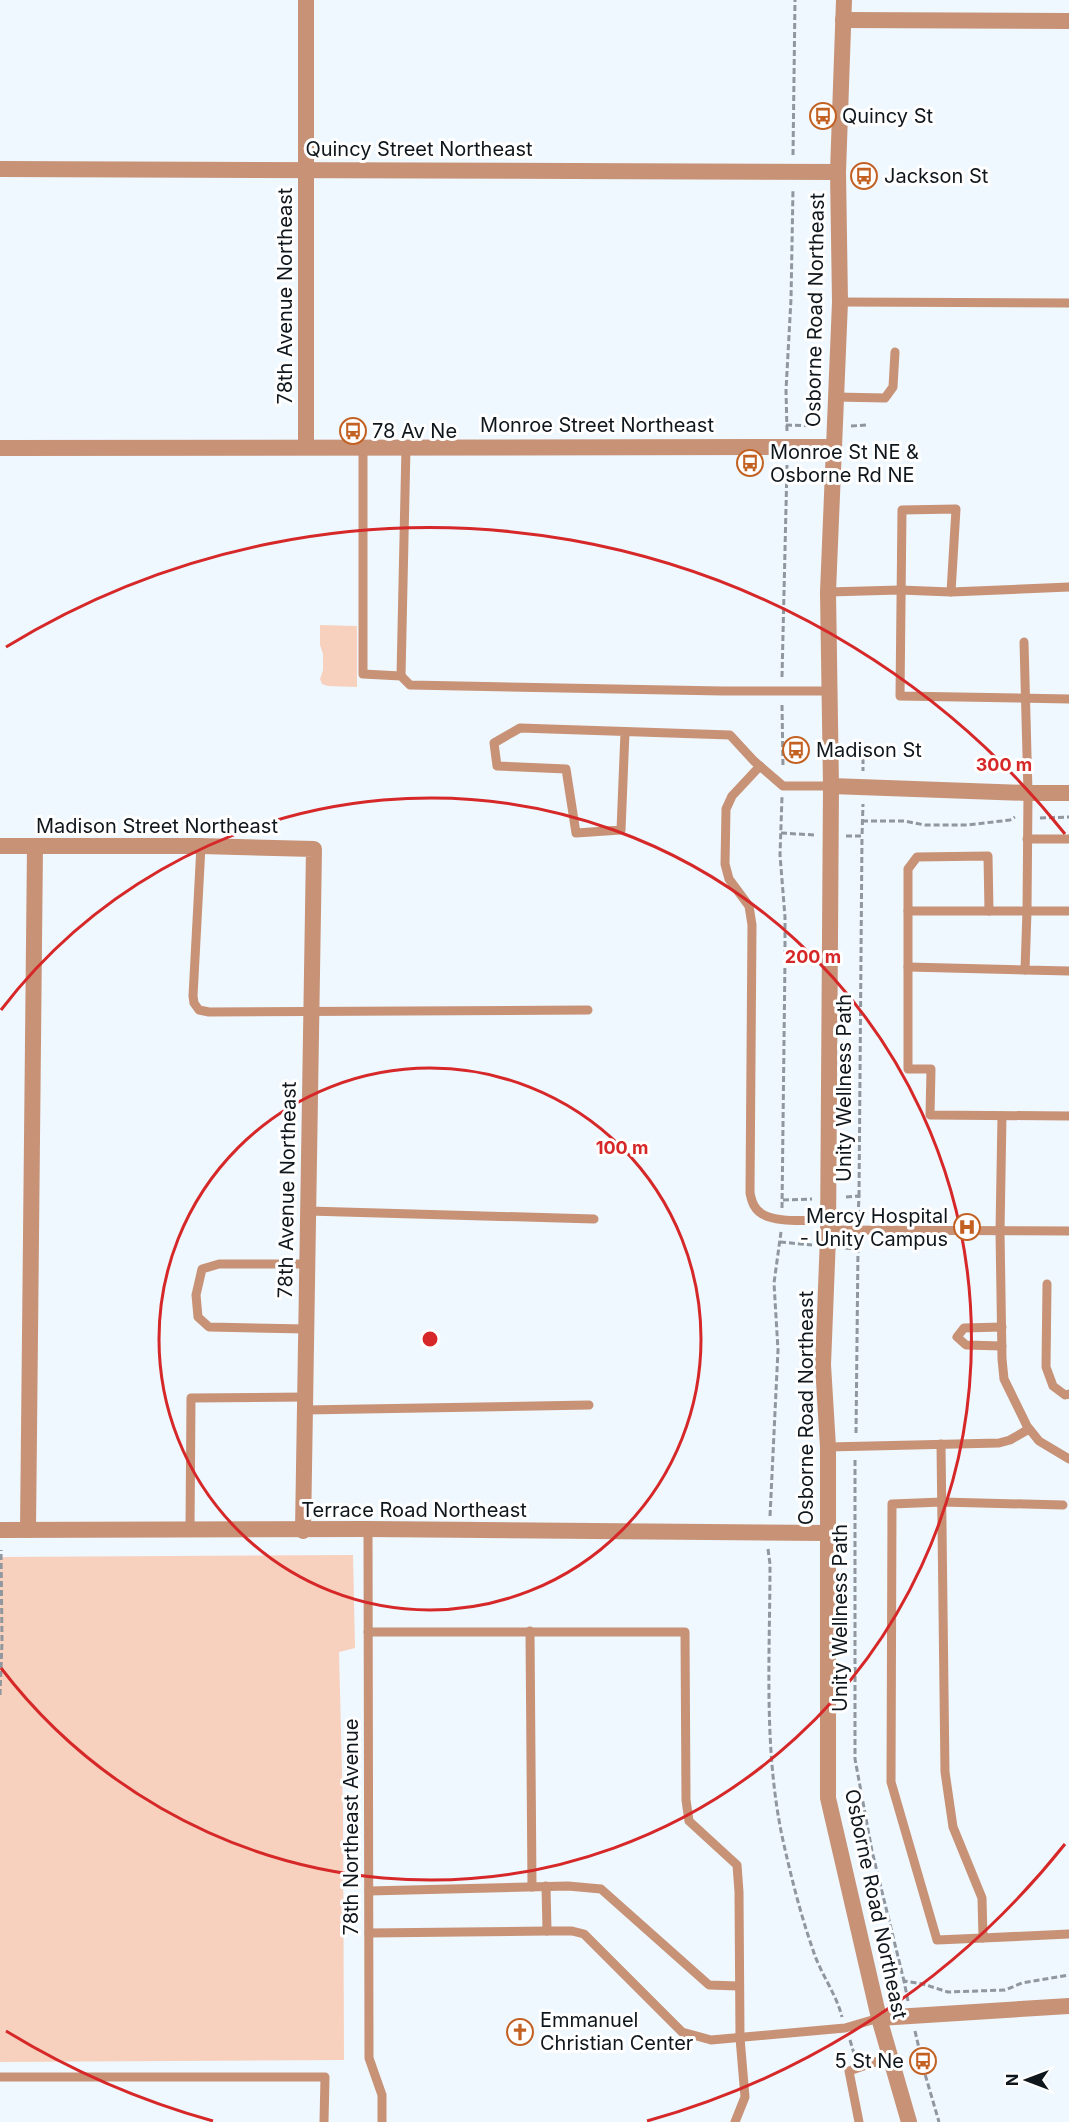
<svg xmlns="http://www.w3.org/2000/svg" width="1069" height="2122" font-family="Inter,sans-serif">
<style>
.green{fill:#f7d1bd}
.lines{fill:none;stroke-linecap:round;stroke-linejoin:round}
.path{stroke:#90979e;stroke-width:3;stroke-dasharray:6 3;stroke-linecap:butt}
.service{stroke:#c79276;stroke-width:9}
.minor{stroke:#c79276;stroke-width:16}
.tertiary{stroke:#c79276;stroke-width:16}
.ring{fill:none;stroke:#d62828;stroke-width:3}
.labels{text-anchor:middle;stroke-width:6;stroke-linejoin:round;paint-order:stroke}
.poi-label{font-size:20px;fill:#0f161c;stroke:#fff;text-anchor:start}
.street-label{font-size:20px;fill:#0f161c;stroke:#fff}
.centre{fill:#d62828;stroke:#fff;stroke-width:3}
.ring-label{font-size:18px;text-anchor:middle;font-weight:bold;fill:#d62828;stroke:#fff;stroke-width:6;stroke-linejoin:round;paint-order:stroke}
</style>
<rect width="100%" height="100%" fill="#eff7ff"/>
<!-- green -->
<g class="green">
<polygon points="320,625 357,626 357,687 328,686 322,684 320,679 323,670 323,654 320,645"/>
<polygon points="353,1555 355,1648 339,1652 343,1812 344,2060 0,2062 0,1557"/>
</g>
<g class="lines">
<!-- path -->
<g class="path">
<polyline points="793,155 795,0"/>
<polyline points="786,425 818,426"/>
<polyline points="851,426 867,425"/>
<polyline points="787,431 786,390 791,299 793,189"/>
<polyline points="782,677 787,465"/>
<polyline points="782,705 783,767"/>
<polyline points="863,758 863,771"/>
<polyline points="1040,818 1069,817"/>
<polyline points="862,821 904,821 925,825 967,825 1010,820 1015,817"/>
<polyline points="781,833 815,835"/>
<polyline points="846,836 862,836 863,804"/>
<polyline points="859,1196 862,836"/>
<polyline points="846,1197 859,1196 858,1218"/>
<polyline points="783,1200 812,1199"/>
<polyline points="782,1208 785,959 785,917 780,855 782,797"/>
<polyline points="780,1242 812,1245"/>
<polyline points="845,1248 858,1249 858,1242"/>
<polyline points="856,1433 858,1249"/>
<polyline points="855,1460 855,1759 872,1851 904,1981"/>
<polyline points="770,1516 778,1350 774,1283 781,1232"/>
<path d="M768,1549L770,1564C770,1657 763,1753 784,1845C792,1880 801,1916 813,1950C820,1973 836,1993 842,2017"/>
<polyline points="0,1695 2,1642 1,1550"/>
<polyline points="908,2001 904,1981 923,1984 948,1992 1005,1990 1022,1983 1069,1975"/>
<polyline points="915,2031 925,2074 939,2122"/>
<polyline points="850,2040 855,2057"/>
</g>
<!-- service -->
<g class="service">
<polyline points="840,302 1069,303"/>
<polyline points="836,397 885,398 893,387 895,352"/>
<polyline points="363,447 363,674 401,676 410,685 722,691 829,691"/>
<polyline points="828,592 900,590 951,592 1069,587"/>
<polyline points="951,592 956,509 902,510 900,696 1069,699"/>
<polyline points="1024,642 1028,793 1027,911 1069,911"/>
<polyline points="401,676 406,447"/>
<polyline points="625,732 621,830 576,833 566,769 497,766 494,743 520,728 730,735 754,761 783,786 831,786"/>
<path d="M760,766L732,796L726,809L725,864L729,879L749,906L752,925L750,1193C751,1198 752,1203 755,1207C765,1225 810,1220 828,1220"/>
<polyline points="1027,839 1069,839"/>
<polyline points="201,846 193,996 194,1003 199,1010 209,1012 588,1010"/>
<polyline points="908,911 989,911"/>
<polyline points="908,967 1025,970"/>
<polyline points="1069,971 1025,970 1027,911 989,911 988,856 917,857 908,869 908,1069 931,1069 930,1115 1069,1116"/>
<polyline points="1002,1116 1000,1231 1002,1359 1004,1379 1027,1426 1039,1441 1069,1459"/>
<polyline points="308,1211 594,1219"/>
<polyline points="828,1230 1069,1231"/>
<polyline points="1047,1284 1046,1367 1053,1386 1065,1395 1069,1394"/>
<polyline points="1002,1327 964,1328 957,1337 966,1345 1002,1346"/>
<polyline points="306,1329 209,1327 198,1317 196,1295 202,1269 219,1264 307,1264"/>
<polyline points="305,1410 589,1405"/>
<polyline points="941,1444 945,1772 953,1827 982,1898 983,1938 1069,1934"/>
<polyline points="828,1447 999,1443 1010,1440 1029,1429"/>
<polyline points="368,1529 369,2058 382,2095 382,2122"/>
<polyline points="190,1530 191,1398 306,1397"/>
<polyline points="530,1631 532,1887"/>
<polyline points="368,1632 685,1632 686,1800 689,1821 737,1865 739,1892 740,2038 745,2097 735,2122"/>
<polyline points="546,1886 547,1931 572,1931 584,1934 682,2032 711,2040 845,2028 879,2018"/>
<polyline points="369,1891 568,1886 601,1889 709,1985 738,1986"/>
<polyline points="369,1933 547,1931"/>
<polyline points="983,1938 937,1940 891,1782 892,1504 942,1502 1063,1505"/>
<polyline points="0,2077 325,2077 324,2122"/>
<polyline points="859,2122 849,2071 890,2057"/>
</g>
<!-- minor -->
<g class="minor">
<polyline points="306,0 306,447"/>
<polyline points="843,20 1069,21"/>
<polyline points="0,169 838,172"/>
<polyline points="831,786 1028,793 1069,793"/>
<polyline points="0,846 201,846 314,849 303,1531"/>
<polyline points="0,1530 368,1529 828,1533"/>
<polyline points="28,1530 35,846"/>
<polyline points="879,2018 1069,2006"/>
</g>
<!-- tertiary -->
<g class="tertiary">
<polyline points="844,0 838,172 840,302 828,592 831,786 828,1237 823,1365 828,1447 828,1798 879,2018 909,2122"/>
<polyline points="0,448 834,447"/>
</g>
</g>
<!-- distance rings -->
<g class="ring">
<circle cx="430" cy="1339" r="271"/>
<path d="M1 1010A541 541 0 1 1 1 1668"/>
<path d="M1065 1844A812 812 0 0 1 647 2121M213 2121A812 812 0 0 1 6 2031M6 647A812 812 0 0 1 1065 834"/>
</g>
<!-- icons -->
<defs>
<symbol id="bus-ring" viewBox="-11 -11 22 22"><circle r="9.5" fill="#fff" stroke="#c26122" stroke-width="1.5"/><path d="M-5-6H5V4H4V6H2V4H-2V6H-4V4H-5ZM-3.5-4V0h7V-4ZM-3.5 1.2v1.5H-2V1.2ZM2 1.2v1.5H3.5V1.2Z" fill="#c26122"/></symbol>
<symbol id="hospital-ring" viewBox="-11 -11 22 22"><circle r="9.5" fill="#fff" stroke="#c26122" stroke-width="1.5"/><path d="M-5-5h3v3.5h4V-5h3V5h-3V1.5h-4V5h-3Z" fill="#c26122"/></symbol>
<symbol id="church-ring" viewBox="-11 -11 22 22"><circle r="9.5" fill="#fff" stroke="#c26122" stroke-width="1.5"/><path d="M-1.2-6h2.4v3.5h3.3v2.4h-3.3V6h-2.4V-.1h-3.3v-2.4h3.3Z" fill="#c26122"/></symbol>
</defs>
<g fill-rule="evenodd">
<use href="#bus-ring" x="808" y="101" width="30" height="30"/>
<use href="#bus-ring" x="849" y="161" width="30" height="30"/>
<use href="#bus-ring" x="338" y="416" width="30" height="30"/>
<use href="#bus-ring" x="735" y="448" width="30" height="30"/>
<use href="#bus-ring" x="781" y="735" width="30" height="30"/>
<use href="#hospital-ring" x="952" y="1212" width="30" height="30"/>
<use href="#church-ring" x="505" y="2017" width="30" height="30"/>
<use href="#bus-ring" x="908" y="2046" width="30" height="30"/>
</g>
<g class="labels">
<!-- poi labels -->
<g class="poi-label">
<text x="842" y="123">Quincy St</text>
<text x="884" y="183">Jackson St</text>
<text x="372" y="438">78 Av Ne</text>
<text x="770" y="459">Monroe St NE &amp;<tspan x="770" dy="23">Osborne Rd NE</tspan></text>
<text x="816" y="757">Madison St</text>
<text x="948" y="1223" text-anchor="end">Mercy Hospital<tspan x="948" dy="23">- Unity Campus</tspan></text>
<text x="540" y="2027">Emmanuel<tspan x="540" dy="23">Christian Center</tspan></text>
<text x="904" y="2068" text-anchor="end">5 St Ne</text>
</g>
<!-- street labels -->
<g class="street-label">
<text x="419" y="156">Quincy Street Northeast</text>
<text transform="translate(285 296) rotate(-90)" y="7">78th Avenue Northeast</text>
<text transform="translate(815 310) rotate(-89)" y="7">Osborne Road Northeast</text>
<text x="597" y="432">Monroe Street Northeast</text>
<text x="157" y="833">Madison Street Northeast</text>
<text transform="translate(844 1088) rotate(-90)" y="7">Unity Wellness Path</text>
<text transform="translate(287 1190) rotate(-89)" y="7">78th Avenue Northeast</text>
<text transform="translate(806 1408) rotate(-90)" y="7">Osborne Road Northeast</text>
<text x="414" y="1517">Terrace Road Northeast</text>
<text transform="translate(840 1618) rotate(-90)" y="7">Unity Wellness Path</text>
<text transform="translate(351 1827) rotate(-90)" y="7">78th Northeast Avenue</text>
<text transform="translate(876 1904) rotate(78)" y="7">Osborne Road Northeast</text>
</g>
</g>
<circle cx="430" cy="1339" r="9" class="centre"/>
<g class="ring-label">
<text x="1004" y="771">300 m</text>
<text x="813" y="963">200 m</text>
<text x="622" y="1154">100 m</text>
</g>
<!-- north arrow -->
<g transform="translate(1027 2080) rotate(270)" stroke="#ffffff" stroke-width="4.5" paint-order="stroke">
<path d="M0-4.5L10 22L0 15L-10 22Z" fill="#0f161c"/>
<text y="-9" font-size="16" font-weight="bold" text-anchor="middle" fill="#0f161c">N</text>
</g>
</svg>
